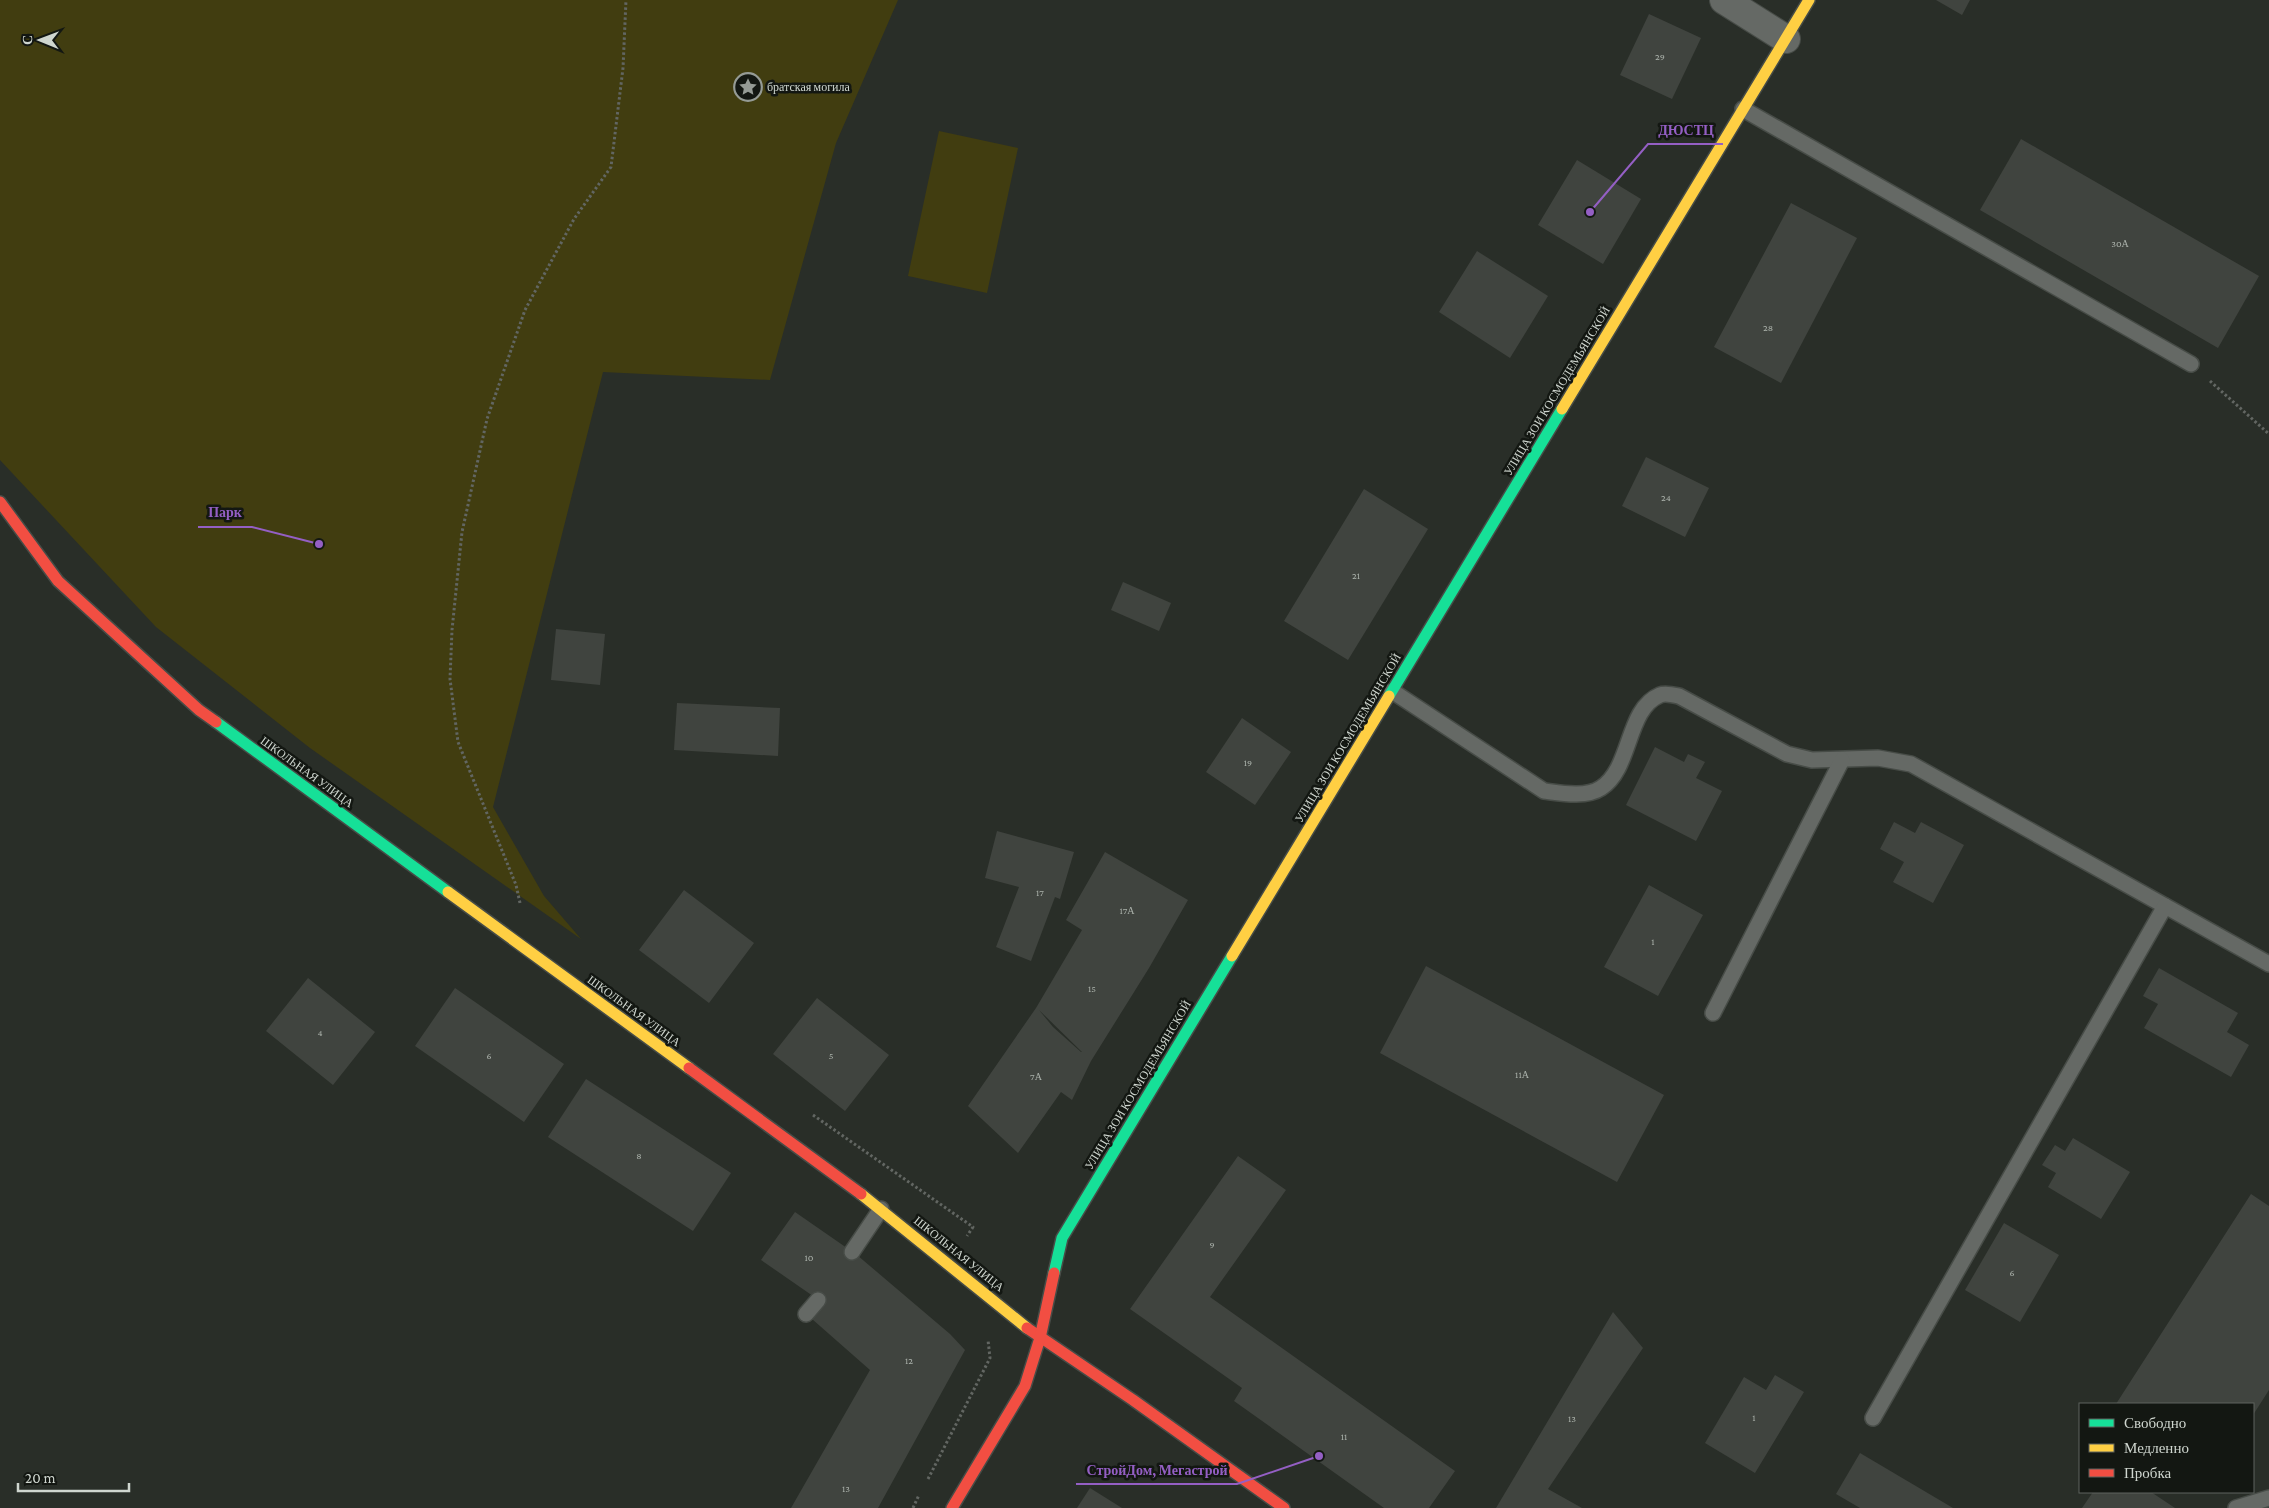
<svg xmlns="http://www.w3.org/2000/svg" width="2269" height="1508" font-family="'Crimson Pro',serif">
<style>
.green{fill:#413d10}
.building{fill:#40443f;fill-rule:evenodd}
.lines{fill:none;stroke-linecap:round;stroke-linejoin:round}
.lane-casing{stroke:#474c47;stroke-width:18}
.street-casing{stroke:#474c47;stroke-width:30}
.fast-casing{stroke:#474c47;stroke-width:14}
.slow-casing{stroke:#474c47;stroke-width:14}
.jam-casing{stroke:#474c47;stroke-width:14}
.path{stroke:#626662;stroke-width:3;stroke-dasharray:2.5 2.5;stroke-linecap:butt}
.lane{stroke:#656965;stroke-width:15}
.street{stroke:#656965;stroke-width:28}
.fast{stroke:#16e098;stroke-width:11}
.slow{stroke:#ffcf43;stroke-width:11}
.jam{stroke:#f24e42;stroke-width:11}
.labels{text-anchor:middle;stroke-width:5;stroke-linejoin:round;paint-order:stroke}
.number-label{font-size:10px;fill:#abb2ab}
.poi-label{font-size:12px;fill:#cfd6cf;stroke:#131712;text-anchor:start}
.street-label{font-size:12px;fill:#cfd6cf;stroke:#131712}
.leader{fill:none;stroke:#945fc4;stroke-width:2}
.callout-dot{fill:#945fc4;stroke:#131712;stroke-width:2}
.callout-label{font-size:14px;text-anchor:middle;font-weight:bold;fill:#945fc4;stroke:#131712;stroke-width:5;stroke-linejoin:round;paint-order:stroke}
</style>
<rect width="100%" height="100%" fill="#292e28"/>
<!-- green -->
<g class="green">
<polygon points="0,0 898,0 836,143 770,380 603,372 493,807 544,896 581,939 310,748 156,627 0,460"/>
<polygon points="939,131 1018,148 987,293 908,276"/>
</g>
<!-- building -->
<g class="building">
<polygon points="1936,0 1970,0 1962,15"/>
<polygon points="1649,14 1701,38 1672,99 1620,75"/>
<polygon points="2021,139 2259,276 2218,348 1980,210"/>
<polygon points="1577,160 1641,199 1603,264 1538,225"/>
<polygon points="1791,203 1857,238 1781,383 1714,347"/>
<polygon points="1477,251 1548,296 1510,358 1439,312"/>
<polygon points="1646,457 1709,488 1685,537 1622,506"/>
<polygon points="1364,489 1428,529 1348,660 1284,621"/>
<polygon points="1123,582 1171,603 1159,631 1111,610"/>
<polygon points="556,629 605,634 600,685 551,680"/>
<polygon points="677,703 780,708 778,756 674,750"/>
<polygon points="1242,718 1291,752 1255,805 1206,772"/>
<polygon points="1655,747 1684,762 1688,754 1705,762 1696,778 1722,791 1696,841 1626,805"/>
<polygon points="1894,822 1915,833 1921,822 1964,845 1933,903 1893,882 1904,862 1880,849"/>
<polygon points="997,831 1074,852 1060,899 1055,897 1031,961 996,947 1019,887 985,878"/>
<path d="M1105,852L1188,900L1149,968L1091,1061L1072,1100L1061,1092L1018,1153L968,1106L1036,1008L1082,930L1066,920ZM1039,1010L1082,1052H1081L1053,1027Z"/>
<polygon points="1649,885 1703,915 1658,996 1604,967"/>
<polygon points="684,890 754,943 709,1003 639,950"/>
<polygon points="1426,966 1664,1095 1617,1182 1380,1053"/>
<polygon points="2159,968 2238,1013 2227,1032 2249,1045 2231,1077 2144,1028 2158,1004 2143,996"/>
<polygon points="308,978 375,1032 333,1085 266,1031"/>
<polygon points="455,988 564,1064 524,1122 415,1046"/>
<polygon points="817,998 889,1055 845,1111 773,1054"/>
<polygon points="586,1079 731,1173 693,1231 548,1137"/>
<polygon points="2073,1138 2130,1172 2101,1219 2048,1187 2056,1173 2042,1165 2055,1145 2065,1151"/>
<polygon points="1238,1156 1286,1190 1210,1297 1455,1471 1429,1508 1384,1508 1234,1401 1242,1388 1130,1309"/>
<polygon points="2251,1194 2269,1206 2269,1390 2253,1415 2253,1404 2116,1404"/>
<polygon points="795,1212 857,1255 950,1334 965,1350 878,1508 791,1508 870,1370 812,1319 823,1303 761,1260"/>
<polygon points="2004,1223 2059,1255 2020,1322 1965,1290"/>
<polygon points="1613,1312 1643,1348 1548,1489 1582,1508 1496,1508"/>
<polygon points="1775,1375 1804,1392 1755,1473 1705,1443 1744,1377 1766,1390"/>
<polygon points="1860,1453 1953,1508 1860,1508 1836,1494"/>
<polygon points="1090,1488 1122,1508 1077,1508"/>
<polygon points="2093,1492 2151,1492 2175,1508 2082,1508"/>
</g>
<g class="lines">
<defs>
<g id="lane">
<polyline points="1743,109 2191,364"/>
<path d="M1392,691L1544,791C1560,793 1586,798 1601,788C1632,768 1626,709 1660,695C1665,693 1674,695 1679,696L1787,754L1812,760L1878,758L1911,764L2269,964"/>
<polyline points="1713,1013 1842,760"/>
<polyline points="852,1252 881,1209"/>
<polyline points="806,1314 818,1300"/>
<polyline points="1873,1418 2165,906"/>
<polyline points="2236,1508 2269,1498"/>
</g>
<polyline id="street" points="1724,0 1786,39"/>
<g id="fast">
<polyline points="1389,696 1562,409"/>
<polyline points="216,722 448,892"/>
<polyline points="1054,1273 1062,1238 1232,956"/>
</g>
<g id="slow">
<polyline points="1562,409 1809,0"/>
<polyline points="448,892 689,1068"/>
<polyline points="1232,956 1389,696"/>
<polyline points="861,1194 1027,1328"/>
</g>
<g id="jam">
<polyline points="0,502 58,581 199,710 216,722"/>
<polyline points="689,1068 861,1194"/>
<polyline points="1027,1328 1133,1400 1284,1508"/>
<polyline points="952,1508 1025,1386 1040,1338 1054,1273"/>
</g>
</defs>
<!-- lane casing -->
<use href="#lane" class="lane-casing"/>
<!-- street casing -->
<use href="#street" class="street-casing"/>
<!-- fast casing -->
<use href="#fast" class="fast-casing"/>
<!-- slow casing -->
<use href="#slow" class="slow-casing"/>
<!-- jam casing -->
<use href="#jam" class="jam-casing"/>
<!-- path -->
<g class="path">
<polyline points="2210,381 2269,434"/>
<polyline points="520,903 516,885 458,742 450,679 452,630 462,532 487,419 525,310 574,219 611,167 623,68 626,0"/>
<polyline points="813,1115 973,1227 967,1236"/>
<polyline points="928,1479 990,1358 988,1340"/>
<polyline points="913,1508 919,1495"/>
</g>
<!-- lane -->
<use href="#lane" class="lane"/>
<!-- street -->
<use href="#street" class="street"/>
<!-- fast -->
<use href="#fast" class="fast"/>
<!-- slow -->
<use href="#slow" class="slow"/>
<!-- jam -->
<use href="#jam" class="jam"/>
</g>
<!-- icons -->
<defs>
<symbol id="sight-ring" viewBox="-11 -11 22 22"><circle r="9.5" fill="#131712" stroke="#959b95" stroke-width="1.5"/><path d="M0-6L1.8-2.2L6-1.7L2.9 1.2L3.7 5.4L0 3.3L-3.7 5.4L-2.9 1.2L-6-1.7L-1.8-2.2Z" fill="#959b95"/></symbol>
</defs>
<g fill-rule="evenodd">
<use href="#sight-ring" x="732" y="71" width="32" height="32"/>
</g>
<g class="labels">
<!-- number labels -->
<g class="number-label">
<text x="1660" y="60">29</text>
<text x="2120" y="247">30А</text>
<text x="1768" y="331">28</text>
<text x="1666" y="501">24</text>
<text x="1356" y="579">21</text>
<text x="1248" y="766">19</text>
<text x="1040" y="896">17</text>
<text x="1127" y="914">17А</text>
<text x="1653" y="945">1</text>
<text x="1092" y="992">15</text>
<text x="320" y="1036">4</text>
<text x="489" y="1059">6</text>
<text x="831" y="1059">5</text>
<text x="1522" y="1078">11А</text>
<text x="1036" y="1080">7А</text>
<text x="639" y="1159">8</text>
<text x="1212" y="1248">9</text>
<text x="809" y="1261">10</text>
<text x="2012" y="1276">6</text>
<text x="909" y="1364">12</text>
<text x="1754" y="1421">1</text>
<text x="1572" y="1422">13</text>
<text x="1344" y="1440">11</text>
<text x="846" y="1492">13</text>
</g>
<!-- poi labels -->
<g class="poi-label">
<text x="767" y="91">братская могила</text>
</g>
<!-- street labels -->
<g class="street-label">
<text transform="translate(1557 391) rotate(-59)" y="4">УЛИЦА ЗОИ КОСМОДЕМЬЯНСКОЙ</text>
<text transform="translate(1348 738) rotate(-59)" y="4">УЛИЦА ЗОИ КОСМОДЕМЬЯНСКОЙ</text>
<text transform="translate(307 772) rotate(36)" y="4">ШКОЛЬНАЯ УЛИЦА</text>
<text transform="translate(634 1011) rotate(36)" y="4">ШКОЛЬНАЯ УЛИЦА</text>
<text transform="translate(1138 1085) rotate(-59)" y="4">УЛИЦА ЗОИ КОСМОДЕМЬЯНСКОЙ</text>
<text transform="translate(959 1254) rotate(39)" y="4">ШКОЛЬНАЯ УЛИЦА</text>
</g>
</g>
<!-- callouts -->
<path class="leader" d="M1590 212L1648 144H1723M319 544L252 527H198M1319 1456L1237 1484H1076"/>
<g class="callout-dot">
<circle cx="1590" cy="212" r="5"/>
<circle cx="319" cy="544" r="5"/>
<circle cx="1319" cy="1456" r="5"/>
</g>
<g class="callout-label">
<text x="1686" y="135">ДЮСТЦ</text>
<text x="225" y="517">Парк</text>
<text x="1157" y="1475">СтройДом, Мегастрой</text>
</g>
<!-- legend -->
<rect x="2079" y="1403" width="175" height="90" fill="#131712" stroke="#5e635e"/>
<rect x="2089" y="1419" width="25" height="8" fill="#16e098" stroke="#5e635e"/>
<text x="2124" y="1428" font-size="15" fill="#cfd6cf">Свободно</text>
<rect x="2089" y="1444" width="25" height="8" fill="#ffcf43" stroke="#5e635e"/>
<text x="2124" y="1453" font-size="15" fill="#cfd6cf">Медленно</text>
<rect x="2089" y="1469" width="25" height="8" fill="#f24e42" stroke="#5e635e"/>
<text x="2124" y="1478" font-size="15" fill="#cfd6cf">Пробка</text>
<!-- north arrow -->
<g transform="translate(40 40) rotate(271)" stroke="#131712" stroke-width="4" paint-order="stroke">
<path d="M0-4L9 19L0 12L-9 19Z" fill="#cfd6cf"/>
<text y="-8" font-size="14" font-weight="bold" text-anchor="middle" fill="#cfd6cf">С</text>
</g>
<!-- scale -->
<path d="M18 1483v8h111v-8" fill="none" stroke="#cfd6cf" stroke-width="2.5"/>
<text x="25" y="1483" font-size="15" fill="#cfd6cf" stroke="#131712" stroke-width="4" paint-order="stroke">20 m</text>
</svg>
